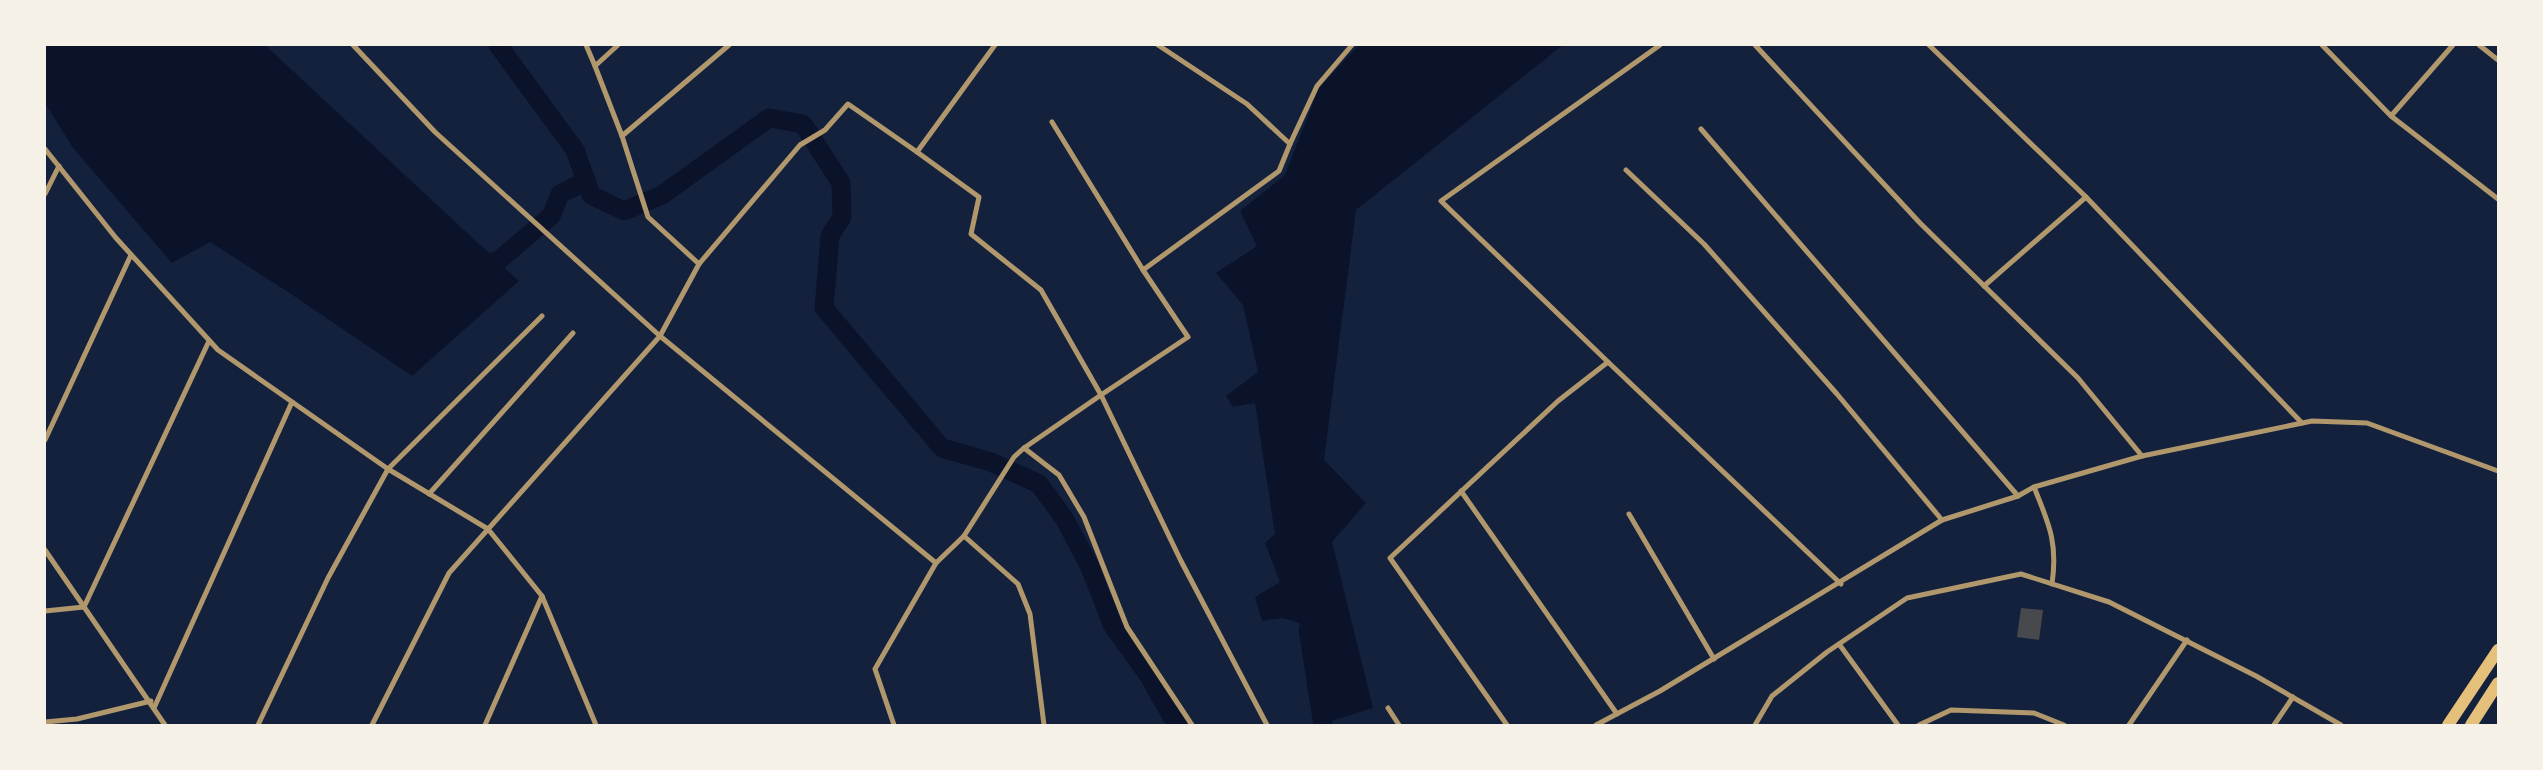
<svg xmlns="http://www.w3.org/2000/svg" width="2543" height="770" font-family="Poppins,sans-serif">
<style>
.water{fill:#0b132b}
.lines{fill:none;stroke-linecap:round;stroke-linejoin:round}
.canal{stroke:#0b132b;stroke-width:19}
.building{fill:#48494c}
.minor{stroke:#b1986c;stroke-width:5}
.primary{stroke:#e5c07b;stroke-width:12}
</style>
<rect width="100%" height="100%" fill="#14213d"/>
<!-- water -->
<g class="water">
<polygon points="45,45 265,45 519,281 412,376 288,292 210,242 172,263 73,148 45,103"/>
<polygon points="1359,45 1563,45 1356,210 1324,460 1366,503 1332,542 1373,708 1322,724 1312,656 1299,623 1283,618 1262,621 1255,597 1280,582 1265,543 1275,534 1255,403 1233,407 1226,396 1258,372 1243,305 1216,273 1257,246 1240,211 1285,175 1319,88"/>
</g>
<g class="lines">
<!-- canal -->
<g class="canal">
<polyline points="498,45 575,150 591,195 624,211 662,195 769,118 803,124 841,183 842,217 830,236 824,308 942,448 991,462 1039,484 1064,518 1089,565 1113,626 1149,676 1172,717 1179,725"/>
<polyline points="472,265 498,261 551,216 560,194 586,181"/>
<polyline points="1308,630 1323,725"/>
</g>
</g>
<!-- building -->
<polygon class="building" points="2021,608 2043,610 2039,640 2017,637"/>
<g class="lines">
<!-- minor -->
<g class="minor">
<polyline points="353,45 435,132 660,336 936,563"/>
<polyline points="586,45 595,66"/>
<polyline points="618,45 595,66 622,136"/>
<polyline points="1755,45 1920,223 2078,378 2142,456"/>
<polyline points="1929,45 2086,197 2302,423"/>
<polyline points="2322,45 2391,116 2453,45"/>
<polyline points="2479,45 2498,60"/>
<polyline points="2391,116 2498,199"/>
<polyline points="1052,122 1143,270 1188,337 1101,395 1181,561 1267,725"/>
<polyline points="1701,129 2018,496"/>
<polyline points="1290,144 1317,86 1352,45"/>
<polyline points="45,149 116,238 218,350 388,469 488,529 542,596 485,725"/>
<polyline points="1626,170 1704,244 1837,394 1942,520"/>
<polyline points="45,194 59,166"/>
<polyline points="699,264 648,217 622,136 729,45"/>
<polyline points="1143,270 1279,171 1290,144 1247,104 1158,45"/>
<polyline points="1984,286 2086,197"/>
<polyline points="1608,362 1441,201 1660,45"/>
<polyline points="45,440 131,255"/>
<polyline points="1024,448 1059,475 1084,517 1127,627 1192,725"/>
<path d="M2034,487C2049,524 2058,543 2052,584"/>
<polyline points="1461,491 1617,714"/>
<polyline points="429,494 573,333"/>
<polyline points="1629,514 1714,659"/>
<polyline points="964,536 1018,584 1030,614 1044,725"/>
<polyline points="45,550 165,725"/>
<polyline points="542,596 596,725"/>
<polyline points="45,611 84,607 209,341"/>
<polyline points="1839,644 1898,725"/>
<polyline points="154,708 292,402"/>
<polyline points="1388,708 1399,725"/>
<polyline points="45,722 77,719 151,701"/>
<polyline points="258,725 328,578 388,469 542,316"/>
<polyline points="372,725 449,573 660,336 699,264 800,145 825,130 848,104 917,152 995,45"/>
<polyline points="894,725 875,669 936,563 964,536 1014,457 1024,448 1101,395 1041,290 971,234 979,197 917,152"/>
<polyline points="1507,725 1390,558 1558,401 1608,362 1841,584"/>
<polyline points="1596,725 1660,691 1942,520 2018,496 2034,487 2142,456 2312,421 2367,423 2498,471"/>
<polyline points="1755,725 1772,696 1827,652 1907,598 2021,574 2109,602 2256,676 2341,725"/>
<polyline points="1919,725 1951,710 2034,713 2064,725"/>
<polyline points="2129,725 2187,640"/>
<polyline points="2274,725 2293,697"/>
</g>
<!-- primary -->
<g class="primary">
<polyline points="2448,725 2498,650"/>
<polyline points="2471,725 2498,683"/>
</g>
</g>
<!-- border -->
<rect width="2543" height="770" fill="none" stroke="#f6f1e7" stroke-width="92"/>
</svg>
